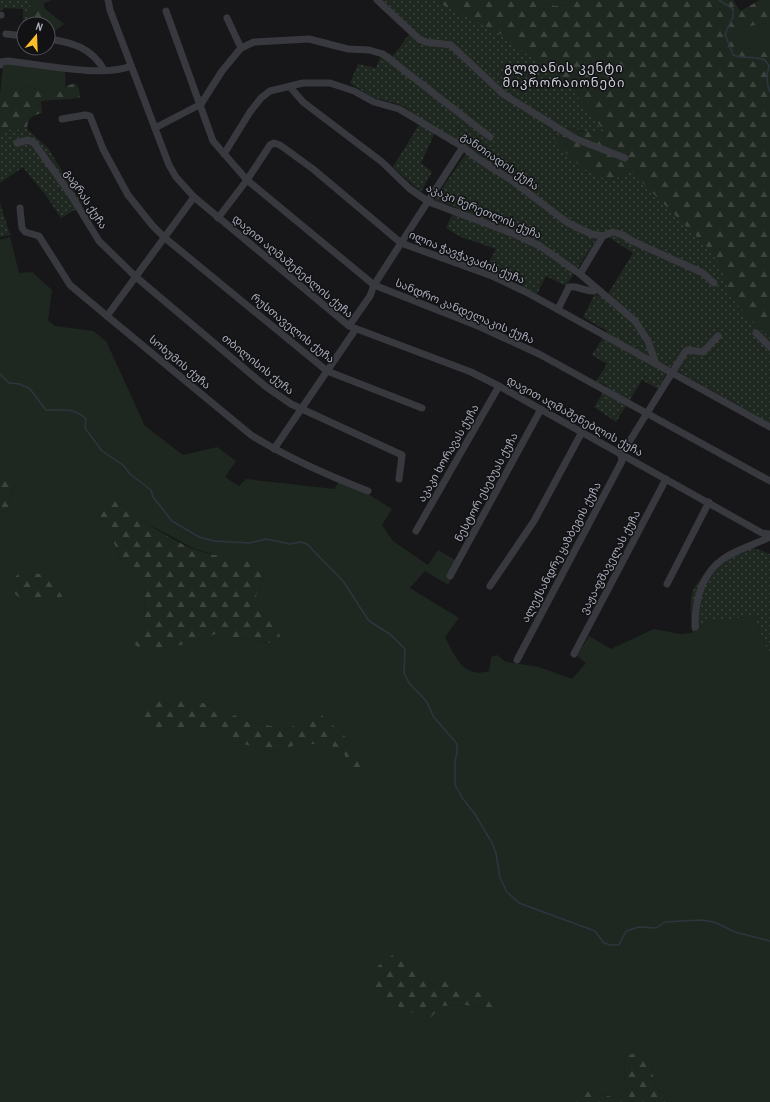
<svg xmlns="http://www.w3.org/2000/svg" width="770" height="1102" font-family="'Archivo Narrow','Noto Sans Georgian',sans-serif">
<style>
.green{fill:#1f2820;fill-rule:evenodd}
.forest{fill:url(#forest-firs)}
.garden{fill:url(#garden-dots)}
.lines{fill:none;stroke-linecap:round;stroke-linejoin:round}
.stream{stroke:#2c363e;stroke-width:1.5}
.minor{stroke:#38393f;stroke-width:7}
.labels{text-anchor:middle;stroke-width:3;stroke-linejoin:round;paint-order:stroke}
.street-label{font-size:11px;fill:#a9adba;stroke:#121215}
.quarter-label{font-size:13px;letter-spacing:1px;fill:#cacdd6;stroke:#121215}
</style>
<defs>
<pattern id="forest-firs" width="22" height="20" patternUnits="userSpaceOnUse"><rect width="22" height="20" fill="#1f2820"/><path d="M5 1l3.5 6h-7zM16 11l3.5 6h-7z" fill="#3d443e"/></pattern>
<pattern id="garden-dots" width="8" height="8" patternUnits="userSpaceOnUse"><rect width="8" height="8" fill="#1f2820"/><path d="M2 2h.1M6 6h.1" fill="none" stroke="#3d443e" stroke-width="1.8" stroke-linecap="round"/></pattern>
</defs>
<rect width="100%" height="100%" fill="#171719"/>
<!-- green -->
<g class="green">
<polygon points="529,0 570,0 571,5 556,6"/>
<path d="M770,23V58L767,53L742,47L732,36C743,26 755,25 770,23Z"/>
<polygon points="8,63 65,70 66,93 58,91 45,91 28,87 0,95 3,65"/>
<path d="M10,237L19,273L32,272L52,290L48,320L55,326L93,331L106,341L145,426L183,455L217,447L236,461L225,477L239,486L246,479L335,489L338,482L368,494L392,509L382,525L393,541L428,565L438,550L460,563L448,585L425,571L410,588L459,618L445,637C455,656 463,679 489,671L491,657L497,655L506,662L539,667L572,679L586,663L577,656L589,636L611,649L654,629L680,634L692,633L707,622L754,616L770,657V1102H672L655,1086L650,1059L625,1056L624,1093L621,1099L582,1090L562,1102H0V511L7,512L15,485L0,474V240ZM112,500L148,524L195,549L216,555L263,578L256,596L271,613L275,644L216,634L181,645L146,651L131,643L144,620L145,590L121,561L113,540L98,515ZM197,701L222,709L248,722L288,729L318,712L360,767L344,752L328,744H298L275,752L231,741L205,727ZM414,963L422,974L494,1010L466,1005L442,1006Z"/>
</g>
<!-- forest -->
<g class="forest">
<polygon points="32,0 52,0 44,3 44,8 64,24 55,31 48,27 48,24 43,24 29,15 28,12"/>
<path d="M433,0H529L556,6L571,5L570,0H733L740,11L760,0H770V23C755,25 743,26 732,36L742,47L768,53L770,58V337L751,321L731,297L725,276L630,170C626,172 622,176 619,177C594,186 570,156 554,142L565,128L585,132Z"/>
<path d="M75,83L79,89L80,98L41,101L42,113C32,116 28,117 27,129L8,130L0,137V94L28,87L45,91H58L66,93V86Z"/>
<polygon points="0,474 15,484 7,512 0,511"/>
<path d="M112,499C136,516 169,540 196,550C214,556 233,558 251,560L263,578L256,596L271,613L281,639L276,644L216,634L181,645L146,651L131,643L144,620L145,590L121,561L113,540L98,515Z"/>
<path d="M18,574C46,573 49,571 63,598C49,601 28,605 16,595C13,592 12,587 10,584Z"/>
<polygon points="169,699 197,701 222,709 248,722 288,729 318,712 352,743 360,767 348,769 344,752 328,744 298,744 275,752 231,741 205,727 156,727 142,718 145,705"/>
<polygon points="394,954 414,963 422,974 483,994 495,1010 466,1005 442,1006 428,1020 387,1001 372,986 378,966"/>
<polygon points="640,1052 650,1059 655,1086 672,1102 562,1102 582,1090 621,1099 624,1093 625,1056"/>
</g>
<!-- garden -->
<g class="garden">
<polygon points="0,0 32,0 28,12 29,15 43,24 24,24 23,34 23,9 5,8 0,11"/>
<path d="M382,0H433L501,34L571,89L602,128L604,134L565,128L555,142C570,156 595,186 619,177C623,176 626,172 630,170L712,252L725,276L731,297L751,321L770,337V423L670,367L658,389L642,380L616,422L594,407L607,386L596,381L607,364L592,355L607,331L583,317L595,294L605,299L633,253L601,232L566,286L546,276L537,294L514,281L485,270L496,249L461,237L446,228L456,207L434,200L470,148L437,128L421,163L432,172L421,192L393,167L422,120L401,105L372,97L350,83L358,64L376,68L383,50L393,56L413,29Z"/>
<polygon points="27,129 48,148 83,205 61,218 47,197 23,167 0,183 0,137 8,130"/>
<polygon points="0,203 10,235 0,237"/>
<path d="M751,547L770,554V657L754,616L707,622L692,633C692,622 690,609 691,598C695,573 731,557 751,547Z"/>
</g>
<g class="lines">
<!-- stream -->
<g class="stream">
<path d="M719,0L733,9V17L725,34L733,55C744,59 754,56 765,60L769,66C766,76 766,83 770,92"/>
<path d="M0,374L9,383L20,384L30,389L46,410C63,411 72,406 86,419L85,428L102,451L123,465L130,474L151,490L153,497L172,521L199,537L214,541L250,543L266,539L290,544L300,542L307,544L343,581L369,621L390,634L405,649L404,673L409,683L427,702L433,716L457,744V753L455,760V785L463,799L475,814L492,843L496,853L500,878L507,892L519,903L595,931L604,943L611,945H619L626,931L639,927L656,928L665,922L701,920L714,922L735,932L770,941"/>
</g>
<!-- minor -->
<g class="minor">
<polyline points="108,0 110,10 169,165 176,177 194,197 349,326 471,372 499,386 762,533 770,534"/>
<polyline points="377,0 419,39 426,42 451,45 503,94 576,139 625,158"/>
<polyline points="166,11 213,141 247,180 374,285 478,326 539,354 770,481"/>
<polyline points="0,15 1,15"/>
<polyline points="227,18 241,48"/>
<polyline points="6,34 24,36"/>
<path d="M48,39C72,42 92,48 104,70"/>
<path d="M0,65V62L8,61C39,64 104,78 131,66"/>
<polyline points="290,87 303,102 382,162 410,189 429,202 514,234 540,246 580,274 635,321 648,341 656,364"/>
<polyline points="62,119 85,115 90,116 103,149 128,195 152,225 165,238 327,371 422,408"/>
<polyline points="155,128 201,104 222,71 241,48 254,42 309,39 348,49 369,50 383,54 490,137"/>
<polyline points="17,143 28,140 34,143 71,195 99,241 136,277 265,386 291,404 402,455 399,479"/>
<polyline points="224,154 250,112 261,98 270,91 303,83 330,83 354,91 374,102 399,109 463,147 477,158 511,180 568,223 591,234 603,236 613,232 623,235 632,241 703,273 714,283"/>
<path d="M194,197L107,316L251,435C288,458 327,475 368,491"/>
<polyline points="20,208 22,228 25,232 39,236 70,285 107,316"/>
<polyline points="218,218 247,180 270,145 274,143 280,145 313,169 401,243 492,276 526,292 770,427"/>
<polyline points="580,274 603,236"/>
<path d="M558,309L569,287C578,285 585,292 594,291L596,288"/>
<polyline points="349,326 370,296 374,285 463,147"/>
<polyline points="756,333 770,347"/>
<polyline points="274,449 355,330"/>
<polyline points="416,531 499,386"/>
<polyline points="450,576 541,409"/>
<polyline points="667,584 709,502"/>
<polyline points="490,586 534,521 582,432"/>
<path d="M695,627C695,602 700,575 723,559C735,550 756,544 770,537"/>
<polyline points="574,654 666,479"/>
<polyline points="517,660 622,461 621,455 685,352 688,350 703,352 718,336"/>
</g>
</g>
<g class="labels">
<!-- street labels -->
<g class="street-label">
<text transform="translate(500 161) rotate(35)" y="4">განთიადის ქუჩა</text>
<text transform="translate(86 199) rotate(57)" y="4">გაგრას ქუჩა</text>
<text transform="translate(484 211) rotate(23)" y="4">აკაკი წერეთლის ქუჩა</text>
<text transform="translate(467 257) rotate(22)" y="4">ილია ჭავჭავაძის ქუჩა</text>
<text transform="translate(293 266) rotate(40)" y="4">დავით აღმაშენებლის ქუჩა</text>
<text transform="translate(465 311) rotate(23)" y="4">სანდრო კანდელაკის ქუჩა</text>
<text transform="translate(293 328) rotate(39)" y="4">რუსთაველის ქუჩა</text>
<text transform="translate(180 362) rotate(40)" y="4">სოხუმის ქუჩა</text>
<text transform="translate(258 364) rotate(39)" y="4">თბილისის ქუჩა</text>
<text transform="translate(575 416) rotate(29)" y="4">დავით აღმაშენებლის ქუჩა</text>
<text transform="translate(448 453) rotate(-60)" y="4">აკაკი ხორავას ქუჩა</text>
<text transform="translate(486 487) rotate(-62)" y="4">ნესტორ ესებუას ქუჩა</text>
<text transform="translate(561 552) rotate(-62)" y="4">ალექსანდრე ყაზბეგის ქუჩა</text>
<text transform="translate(610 562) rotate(-62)" y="4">ვაჟა-ფშაველას ქუჩა</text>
</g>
<!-- quarter labels -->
<g class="quarter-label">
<text x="564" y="72">გლდანის კენტი<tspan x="564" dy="15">მიკრორაიონები</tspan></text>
</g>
</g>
<!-- north arrow -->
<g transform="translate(36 36) rotate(19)"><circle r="19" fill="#121215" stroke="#4e5057"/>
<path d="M0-3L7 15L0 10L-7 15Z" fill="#fdbe2c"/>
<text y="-6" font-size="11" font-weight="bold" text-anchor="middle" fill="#a9adba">N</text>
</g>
</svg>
